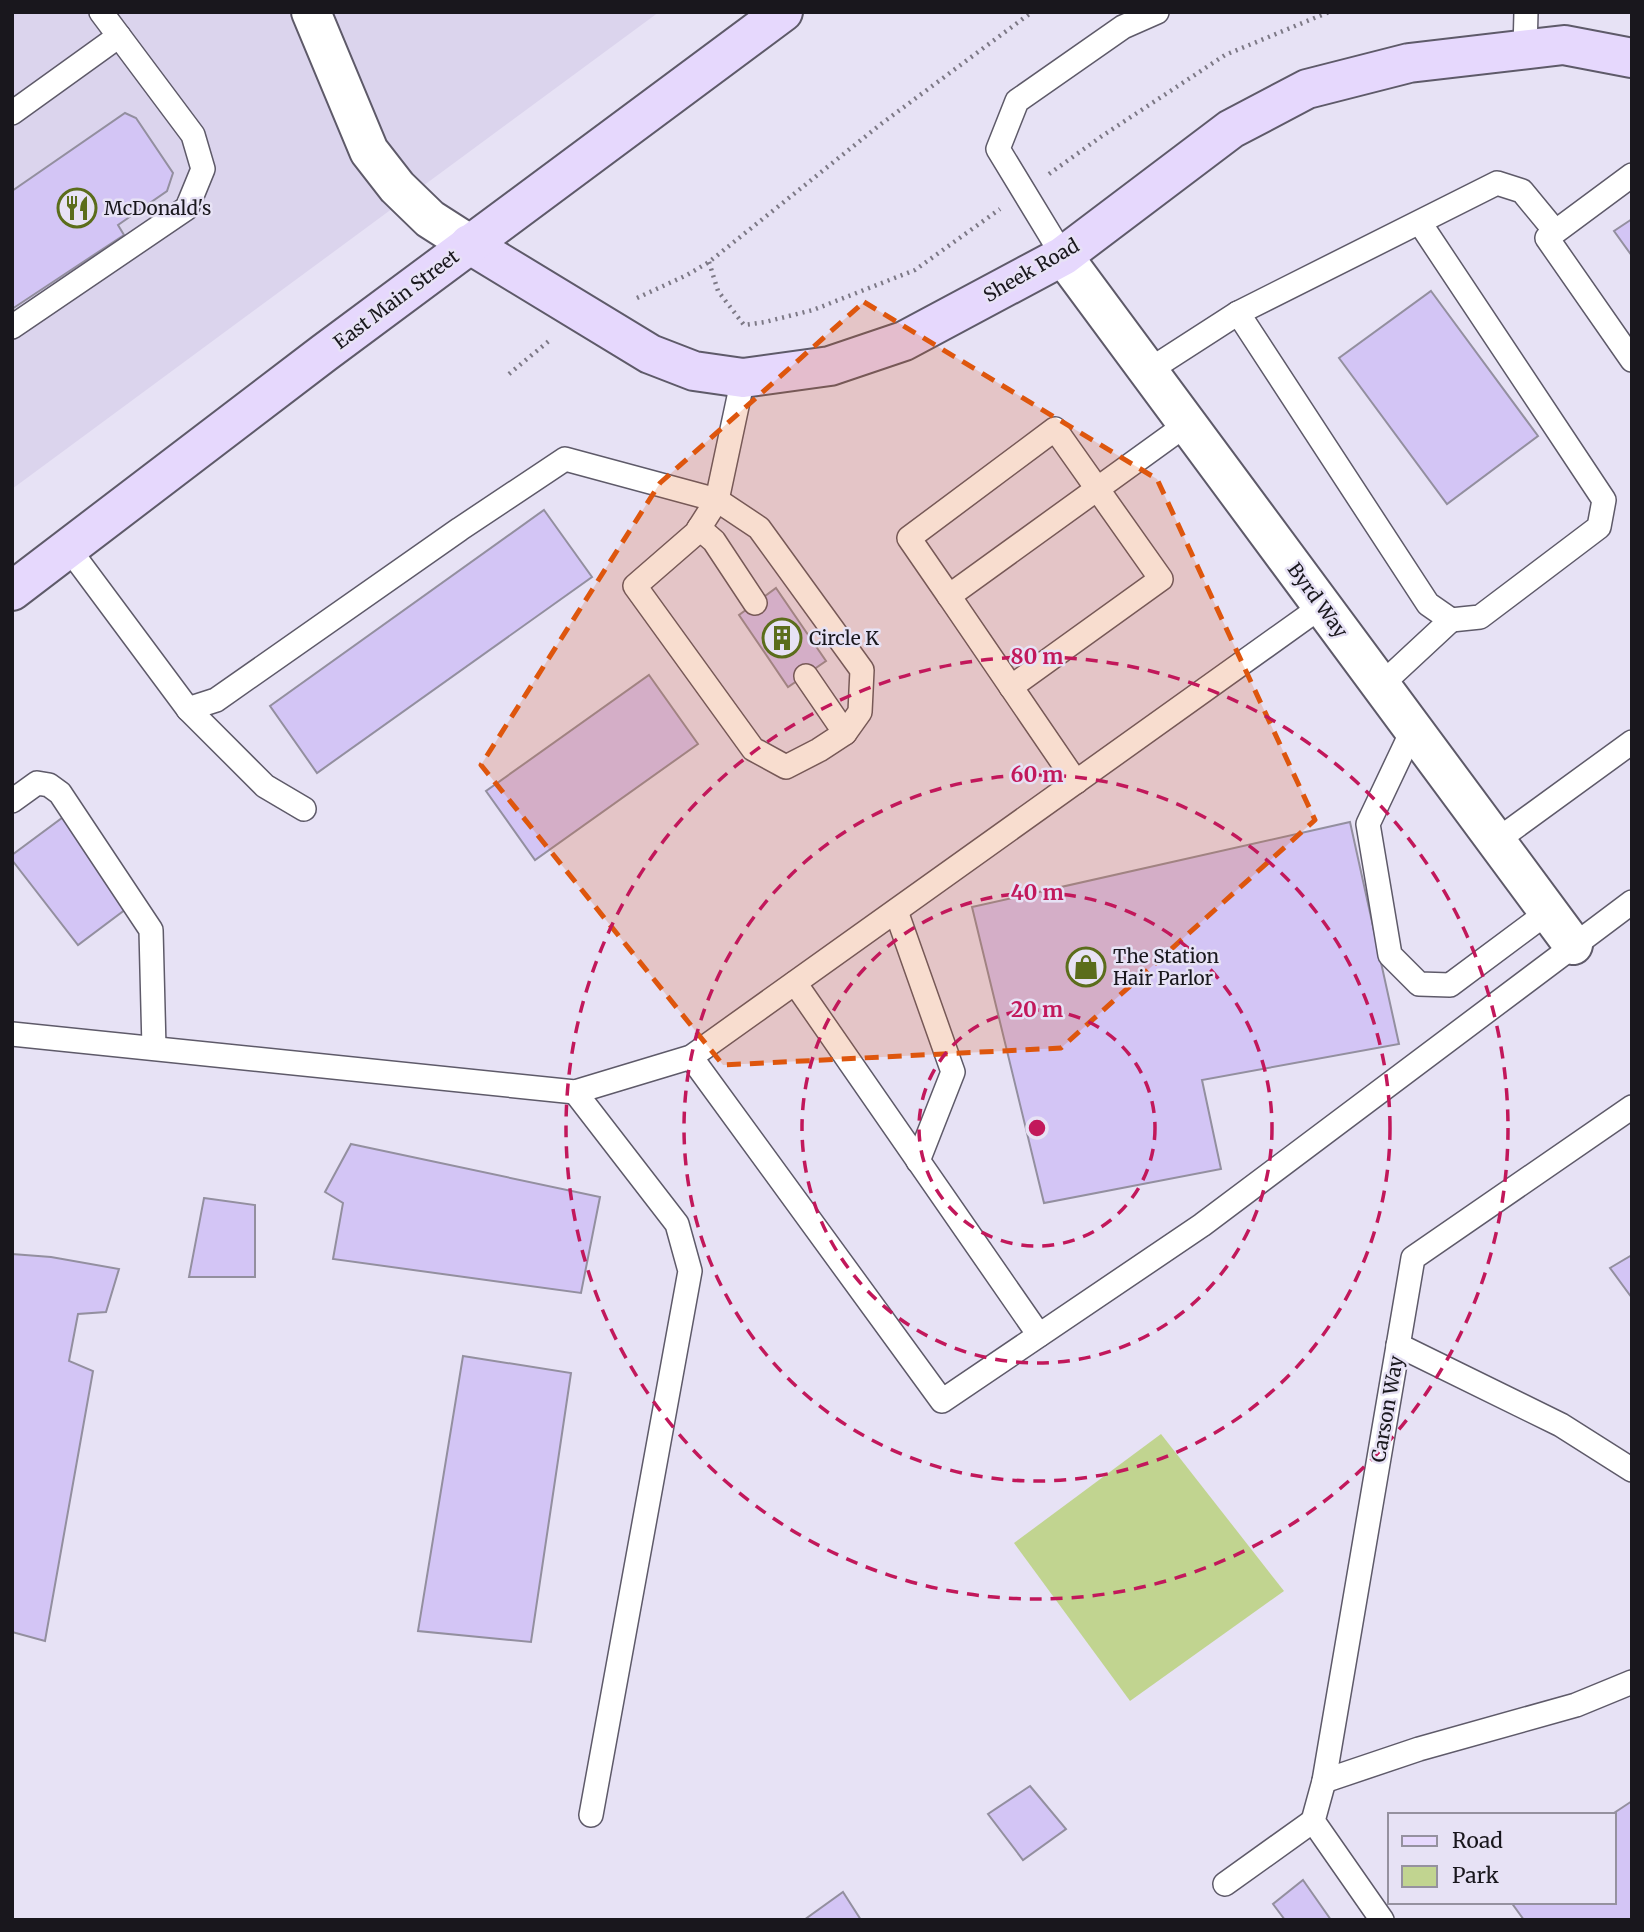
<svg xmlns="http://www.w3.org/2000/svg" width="1644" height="1932" font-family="Merriweather,serif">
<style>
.built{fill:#dbd4ed}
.green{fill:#c1d490}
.building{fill:#d3c5f5;stroke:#938f9f;stroke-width:2}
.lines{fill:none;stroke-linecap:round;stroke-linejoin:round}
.lane-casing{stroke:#5e5a69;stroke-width:26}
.street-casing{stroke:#5e5a69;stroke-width:42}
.secondary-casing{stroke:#5e5a69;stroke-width:42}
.path{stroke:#7d7986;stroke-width:4.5;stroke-dasharray:2 5;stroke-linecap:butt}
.lane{stroke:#fff;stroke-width:23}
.street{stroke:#fff;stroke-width:38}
.secondary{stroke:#e6d8fd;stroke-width:38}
.marked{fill:#de560d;fill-opacity:0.2;stroke:#de560d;stroke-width:5;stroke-dasharray:14 9;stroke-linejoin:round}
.ring{fill:none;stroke:#c2185b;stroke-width:3.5;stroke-dasharray:12 9}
.labels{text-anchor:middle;stroke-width:5;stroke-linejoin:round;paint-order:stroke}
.poi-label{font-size:19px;fill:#19171d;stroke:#e7e2f5;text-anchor:start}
.street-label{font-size:19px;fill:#19171d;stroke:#e7e2f5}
.centre{fill:#c2185b;stroke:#e7e2f5;stroke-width:3.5}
.ring-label{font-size:21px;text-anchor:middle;font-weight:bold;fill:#c2185b;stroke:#e7e2f5;stroke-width:5;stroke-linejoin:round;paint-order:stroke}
</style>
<rect width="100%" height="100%" fill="#e7e2f5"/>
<!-- built -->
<polygon class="built" points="12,12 659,12 12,489"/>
<!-- green -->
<polygon class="green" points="1161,1434 1284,1591 1130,1701 1014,1543"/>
<!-- building -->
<g class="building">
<polygon points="125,113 136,118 173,173 167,191 118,225 124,235 12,309 12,191"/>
<polygon points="1632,219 1632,256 1614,231"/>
<polygon points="1431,291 1538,436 1447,504 1339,358"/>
<polygon points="544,510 592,577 317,773 270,706"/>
<polygon points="776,588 826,661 788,687 739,615"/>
<polygon points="649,675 698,744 535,860 486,791"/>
<polygon points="66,815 130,906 78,945 12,860 12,855"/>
<polygon points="1350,822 1399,1044 1202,1080 1221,1169 1044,1203 972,907"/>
<polygon points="351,1144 600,1197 581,1293 333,1259 343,1203 325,1192"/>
<polygon points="204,1198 255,1205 255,1277 189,1277"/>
<polygon points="12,1254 51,1257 119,1269 106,1312 78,1314 69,1361 93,1371 45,1641 12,1632"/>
<polygon points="1632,1255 1632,1298 1610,1268"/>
<polygon points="463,1356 571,1373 531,1642 418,1631"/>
<polygon points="1030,1786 1066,1829 1023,1860 988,1814"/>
<polygon points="1632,1801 1632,1919 1524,1920 1511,1902 1614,1902 1614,1815 1611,1815"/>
<polygon points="1303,1880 1331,1920 1285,1920 1273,1904"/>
<polygon points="843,1892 861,1920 804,1920"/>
</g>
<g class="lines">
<defs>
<g id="lane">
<polyline points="1525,50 1526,12"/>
<polyline points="12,113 119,36"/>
<polyline points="1632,175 1547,238 1632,360"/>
<polyline points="1063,256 998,149 1017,101 1123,27 1157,12"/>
<polyline points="1238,313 1428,604 1451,620 1480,617 1599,527 1604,500 1420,223"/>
<polyline points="12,327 187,208 203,169 193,135 101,12"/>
<polyline points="1148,371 1238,313 1497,183 1522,191 1555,231"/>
<polyline points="743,378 717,500 696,533 635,586 753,749 786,767 819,750 845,733"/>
<polyline points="699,528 714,541 755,603"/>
<polyline points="69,549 188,709 265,786 304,809"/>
<polyline points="949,596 909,538 1055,429 1161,579 1011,687"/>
<polyline points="1381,685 1451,620"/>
<polyline points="188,709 216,700 460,529 565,459 717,500 759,528 862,670 860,712 845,733 806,676"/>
<polyline points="1413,729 1368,824 1390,955 1419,984 1450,985 1548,912"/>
<polyline points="1076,782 949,596 1187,424"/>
<polyline points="12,801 37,783 49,785 60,793 151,930 154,1048"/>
<polyline points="1496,841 1632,742"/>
<polyline points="896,911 953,1072 918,1161"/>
<polyline points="795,983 1039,1335"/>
<polyline points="12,1034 575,1092 691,1057 1322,606"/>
<polyline points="691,1057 942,1401 1202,1225 1632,902"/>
<polyline points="575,1092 677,1224 690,1271 591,1815"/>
<polyline points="1398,1345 1561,1425 1632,1470"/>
<polyline points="1324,1781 1419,1749 1576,1705 1632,1682"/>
<polyline points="1225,1884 1313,1821"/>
<polyline points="1382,1920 1313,1821 1324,1781 1413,1258 1632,1107"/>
</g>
<g id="street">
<polyline points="311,12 369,151 397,187 430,219 469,244"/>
<polyline points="1063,256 1573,945"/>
</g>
<g id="secondary">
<polyline points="469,244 650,354 694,371 743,378 830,366 904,341 1063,256 1231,129 1307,89 1409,63 1564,45 1632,58"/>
<polyline points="12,591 324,353 783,12"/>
</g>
</defs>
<!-- lane casing -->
<use href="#lane" class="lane-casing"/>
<!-- street casing -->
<use href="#street" class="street-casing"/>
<!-- secondary casing -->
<use href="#secondary" class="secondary-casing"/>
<!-- path -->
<g class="path">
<polyline points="1049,174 1102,136 1225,55 1329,12"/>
<polyline points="709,262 718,291 744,325 765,322 813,310 915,270 1000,209"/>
<polyline points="637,298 687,275 709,262 881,124 1032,12"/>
<polyline points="509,374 550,340"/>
</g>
<!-- lane -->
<use href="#lane" class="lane"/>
<!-- street -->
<use href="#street" class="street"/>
<!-- secondary -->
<use href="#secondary" class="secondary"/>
</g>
<!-- marked area -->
<path class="marked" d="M864,302L1157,479L1315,820L1061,1048L723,1065L481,765L660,483Z"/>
<!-- distance rings -->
<g class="ring">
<circle cx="1037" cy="1128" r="118"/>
<circle cx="1037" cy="1128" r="235"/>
<circle cx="1037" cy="1128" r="353"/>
<circle cx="1037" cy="1128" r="471"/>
</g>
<!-- icons -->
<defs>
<symbol id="restaurant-ring" viewBox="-11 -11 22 22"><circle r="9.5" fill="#e7e2f5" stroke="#5b6d1b" stroke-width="1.5"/><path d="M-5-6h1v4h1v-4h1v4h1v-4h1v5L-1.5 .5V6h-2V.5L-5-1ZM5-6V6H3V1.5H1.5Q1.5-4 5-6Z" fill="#5b6d1b"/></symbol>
<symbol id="building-ring" viewBox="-11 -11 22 22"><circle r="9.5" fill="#e7e2f5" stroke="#5b6d1b" stroke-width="1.5"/><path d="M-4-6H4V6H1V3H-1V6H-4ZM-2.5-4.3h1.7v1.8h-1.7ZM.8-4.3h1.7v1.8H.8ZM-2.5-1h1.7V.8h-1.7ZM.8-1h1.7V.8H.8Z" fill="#5b6d1b"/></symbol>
<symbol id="shop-ring" viewBox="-11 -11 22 22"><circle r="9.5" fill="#e7e2f5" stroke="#5b6d1b" stroke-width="1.5"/><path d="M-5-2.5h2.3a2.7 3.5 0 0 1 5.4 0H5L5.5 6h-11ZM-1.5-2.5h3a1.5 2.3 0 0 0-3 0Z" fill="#5b6d1b"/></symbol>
</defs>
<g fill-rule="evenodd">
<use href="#restaurant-ring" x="55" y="186" width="44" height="44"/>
<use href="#building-ring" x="760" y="616" width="44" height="44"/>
<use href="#shop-ring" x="1064" y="945" width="44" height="44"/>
</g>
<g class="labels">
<!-- poi labels -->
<g class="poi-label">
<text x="104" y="215">McDonald's</text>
<text x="809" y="645">Circle K</text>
<text x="1113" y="963">The Station<tspan x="1113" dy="22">Hair Parlor</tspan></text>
</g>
<!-- street labels -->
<g class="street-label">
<text transform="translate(1031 270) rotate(-30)" y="7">Sheek Road</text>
<text transform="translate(396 299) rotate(-37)" y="7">East Main Street</text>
<text transform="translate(1318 600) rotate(54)" y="7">Byrd Way</text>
<text transform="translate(1387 1409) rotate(-80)" y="7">Carson Way</text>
</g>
</g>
<circle cx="1037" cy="1128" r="10" class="centre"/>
<g class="ring-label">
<text x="1037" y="664">80 m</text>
<text x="1037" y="782">60 m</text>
<text x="1037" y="900">40 m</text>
<text x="1037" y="1017">20 m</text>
</g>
<!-- border -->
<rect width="1644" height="1932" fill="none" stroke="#19171d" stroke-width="28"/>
<!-- legend -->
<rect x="1388" y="1813" width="228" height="91" fill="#e7e2f5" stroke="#95919f" stroke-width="2"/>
<rect x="1402" y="1836" width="35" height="10" fill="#e6d8fd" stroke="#95919f" stroke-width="2"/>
<text x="1452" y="1848" font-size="21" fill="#19171d">Road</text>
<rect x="1402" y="1866" width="35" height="21" fill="#c1d490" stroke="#95919f" stroke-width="2"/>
<text x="1452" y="1883" font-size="21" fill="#19171d">Park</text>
</svg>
